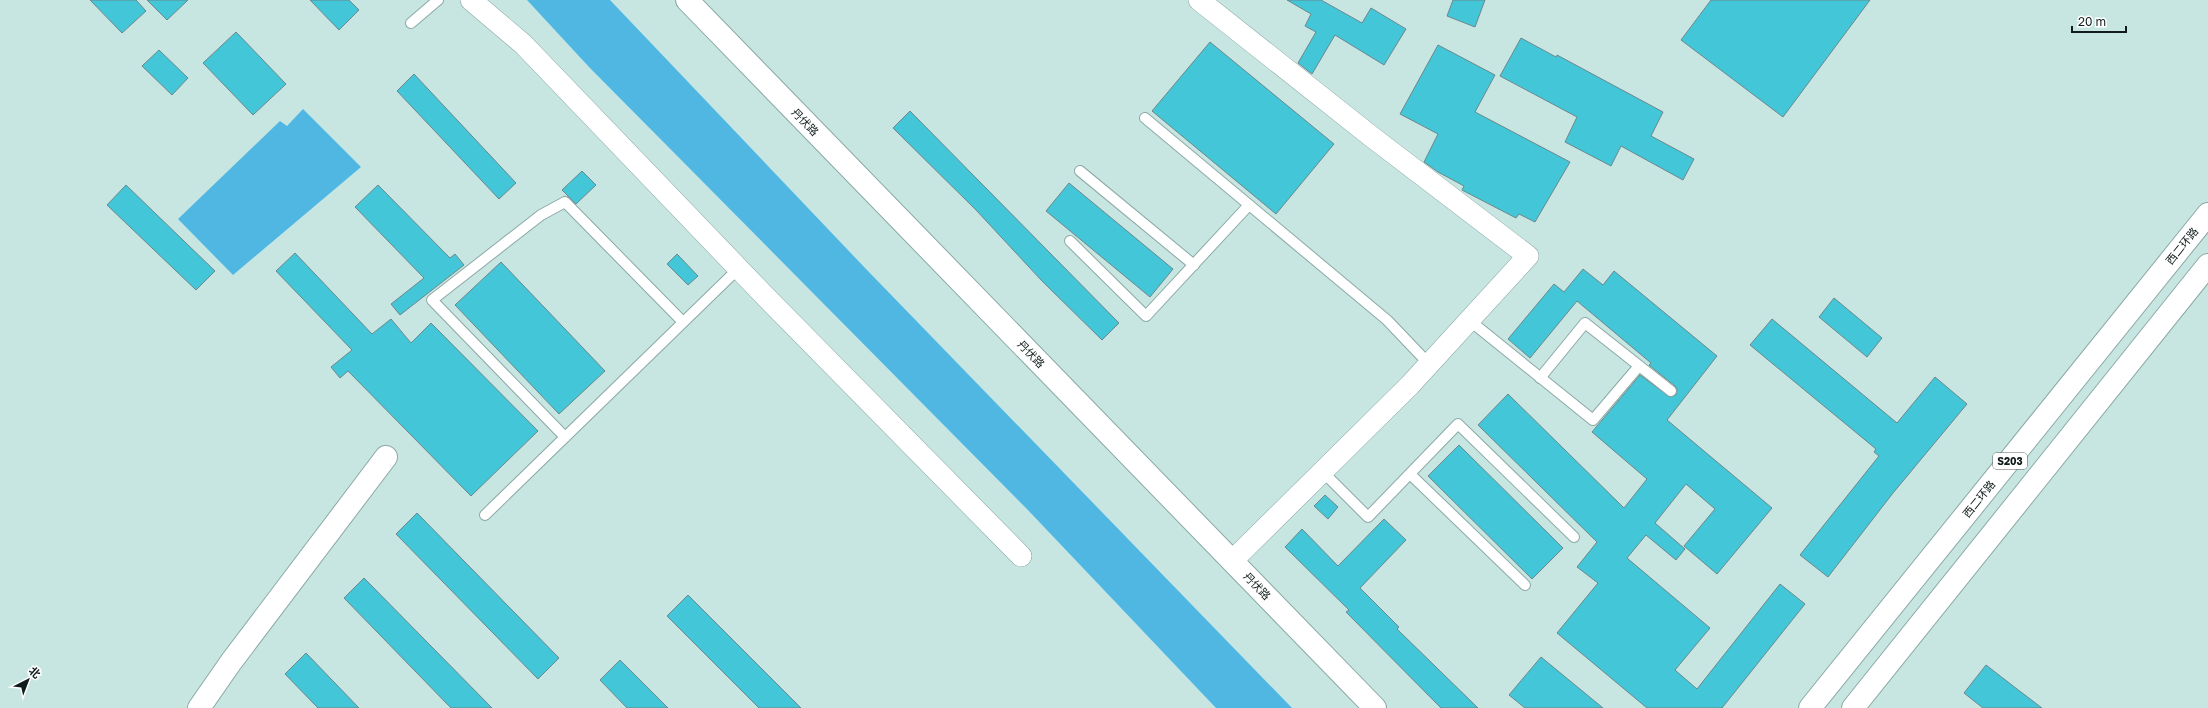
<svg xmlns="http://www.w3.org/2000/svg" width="2208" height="708" font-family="'Golos Text','Noto Sans SC',sans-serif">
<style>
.water{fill:#50b7e3}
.building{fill:#42c6d8;stroke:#6b888c}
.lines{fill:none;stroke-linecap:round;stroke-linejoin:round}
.lane-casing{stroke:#8ba9a5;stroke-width:12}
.street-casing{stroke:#8ba9a5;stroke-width:22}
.secondary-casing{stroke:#8ba9a5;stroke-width:24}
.primary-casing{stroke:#8ba9a5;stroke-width:24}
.lane{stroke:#fff;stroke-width:10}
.street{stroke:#fff;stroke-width:21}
.secondary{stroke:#fff;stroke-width:22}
.primary{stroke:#fff;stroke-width:22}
.labels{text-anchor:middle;stroke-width:3.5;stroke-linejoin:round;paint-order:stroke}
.shield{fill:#fff;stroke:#58605f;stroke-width:1}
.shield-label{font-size:10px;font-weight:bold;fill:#101c1b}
.street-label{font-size:11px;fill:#101c1b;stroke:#fff}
</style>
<rect width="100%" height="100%" fill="#c7e6e2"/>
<!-- water -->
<g class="water">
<polygon points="527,0 610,0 866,269 1292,708 1216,708 1026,508 589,67"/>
<polygon points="303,109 361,167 233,275 178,219 280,121 287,126"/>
</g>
<!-- building -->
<g class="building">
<polygon points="90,0 136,0 146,11 122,33"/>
<polygon points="147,0 188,0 167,20"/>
<polygon points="310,0 349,0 359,10 339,30"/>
<polygon points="1287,0 1321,0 1362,23 1371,8 1406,29 1384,65 1335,35 1312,74 1298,63 1316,32 1305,26 1311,14"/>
<polygon points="1453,0 1485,0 1475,27 1447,16"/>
<polygon points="1711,0 1870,0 1783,117 1681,40"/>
<polygon points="236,32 286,84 253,115 203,63"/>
<polygon points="1521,38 1556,57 1557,55 1663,112 1651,136 1694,159 1683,180 1621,146 1611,166 1565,142 1577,117 1500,76"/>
<polygon points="1210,42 1334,144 1276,214 1152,111"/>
<polygon points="1438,45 1495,75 1475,112 1570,162 1535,222 1519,214 1516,218 1462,190 1464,186 1438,172 1424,162 1438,134 1400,114"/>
<polygon points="159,50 188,78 172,95 142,66"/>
<polygon points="414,74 516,183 499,199 397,91"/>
<polygon points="910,111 1119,323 1102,340 1042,281 976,210 893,128"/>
<polygon points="582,171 596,185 576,204 562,190"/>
<polygon points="1069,183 1173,269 1150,297 1046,211"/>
<polygon points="126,185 215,271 196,290 107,205"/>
<polygon points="378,185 450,258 455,254 464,265 400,315 391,304 424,278 355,207"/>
<polygon points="295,253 372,334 391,319 411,343 431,323 538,431 471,496 348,371 340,378 331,367 352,350 276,271"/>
<polygon points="677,254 698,276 688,285 667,264"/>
<polygon points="501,262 605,371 559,414 455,305"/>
<polygon points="1583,269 1603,285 1614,271 1717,356 1667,420 1772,508 1717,574 1684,546 1715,509 1686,484 1655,523 1685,549 1676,560 1646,535 1627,558 1710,628 1675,670 1697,689 1780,584 1805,604 1722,708 1647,708 1557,633 1598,583 1577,567 1597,542 1478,425 1508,394 1624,508 1647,479 1592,432 1640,375 1670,397 1676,395 1677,389 1675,386 1649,365 1651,363 1577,301 1530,358 1508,339 1554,284 1564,292"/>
<polygon points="1834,298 1882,338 1867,357 1819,317"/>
<polygon points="1772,319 1897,423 1935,377 1967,404 1893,493 1828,577 1800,555 1879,456 1874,452 1876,449 1750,345"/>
<polygon points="1459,445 1563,548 1532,579 1428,476"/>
<polygon points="1325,495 1338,507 1328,519 1314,506"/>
<polygon points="417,513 559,658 538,679 396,534"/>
<polygon points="1384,519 1406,540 1360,588 1399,627 1397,629 1478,708 1441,708 1346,612 1349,610 1285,547 1302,529 1338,566"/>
<polygon points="364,578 492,708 451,708 344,598"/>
<polygon points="688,595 801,708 759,708 667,616"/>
<polygon points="306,653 359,708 318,708 285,674"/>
<polygon points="1541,657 1603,708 1525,708 1509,695"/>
<polygon points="620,660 668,708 627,708 600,680"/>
<polygon points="1986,665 2017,689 2042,708 1983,708 1964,693"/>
</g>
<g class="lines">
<defs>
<g id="lane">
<polyline points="411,23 438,0"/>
<polyline points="1145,118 1387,320 1429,364"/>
<polyline points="1080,171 1194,265"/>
<polyline points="1070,241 1146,316 1249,205"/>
<polyline points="1469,320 1593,420 1639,366"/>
<polyline points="1540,378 1585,323 1671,391"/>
<polyline points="565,437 432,300 541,215 565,202 683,322"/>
<polyline points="1322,471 1368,517 1458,424 1574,537"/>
<polyline points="1410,474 1525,585"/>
<polyline points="485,515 738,269"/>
</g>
<g id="street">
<polyline points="471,0 523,44 763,294 1021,556"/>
<polyline points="1199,0 1372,137 1528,256 1410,385 1232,561"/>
</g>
<g id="secondary">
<polyline points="687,0 1375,708"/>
<polyline points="199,708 231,662 386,457"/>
</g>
<g id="primary">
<polyline points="1810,708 2208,214"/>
<polyline points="1853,708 2208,265"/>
</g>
</defs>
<!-- lane casing -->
<use href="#lane" class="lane-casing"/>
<!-- street casing -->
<use href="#street" class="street-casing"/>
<!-- secondary casing -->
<use href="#secondary" class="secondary-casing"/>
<!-- primary casing -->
<use href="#primary" class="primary-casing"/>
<!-- lane -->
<use href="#lane" class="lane"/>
<!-- street -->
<use href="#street" class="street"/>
<!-- secondary -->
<use href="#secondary" class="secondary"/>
<!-- primary -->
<use href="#primary" class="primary"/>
</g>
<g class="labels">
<!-- shield labels -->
<rect class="shield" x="1993" y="453" width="34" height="16" rx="3"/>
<g class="shield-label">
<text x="2010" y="465">S203</text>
</g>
<!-- street labels -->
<g class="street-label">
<text transform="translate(805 122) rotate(46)" y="4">丹伏路</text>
<text transform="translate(2182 246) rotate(-51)" y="4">西二环路</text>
<text transform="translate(1031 354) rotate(46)" y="4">丹伏路</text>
<text transform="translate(1979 499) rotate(-51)" y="4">西二环路</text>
<text transform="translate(1257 586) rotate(46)" y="4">丹伏路</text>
</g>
</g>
<!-- north arrow -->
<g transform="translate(28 680) rotate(42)" stroke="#ffffff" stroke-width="3" paint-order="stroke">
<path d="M0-3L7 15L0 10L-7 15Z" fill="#101c1b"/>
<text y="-6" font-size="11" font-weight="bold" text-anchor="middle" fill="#101c1b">北</text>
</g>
<!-- scale -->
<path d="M2072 26v6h54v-6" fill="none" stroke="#101c1b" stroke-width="2"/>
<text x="2078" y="26" font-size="12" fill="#101c1b" stroke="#ffffff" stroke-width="3" paint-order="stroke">20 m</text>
</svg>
